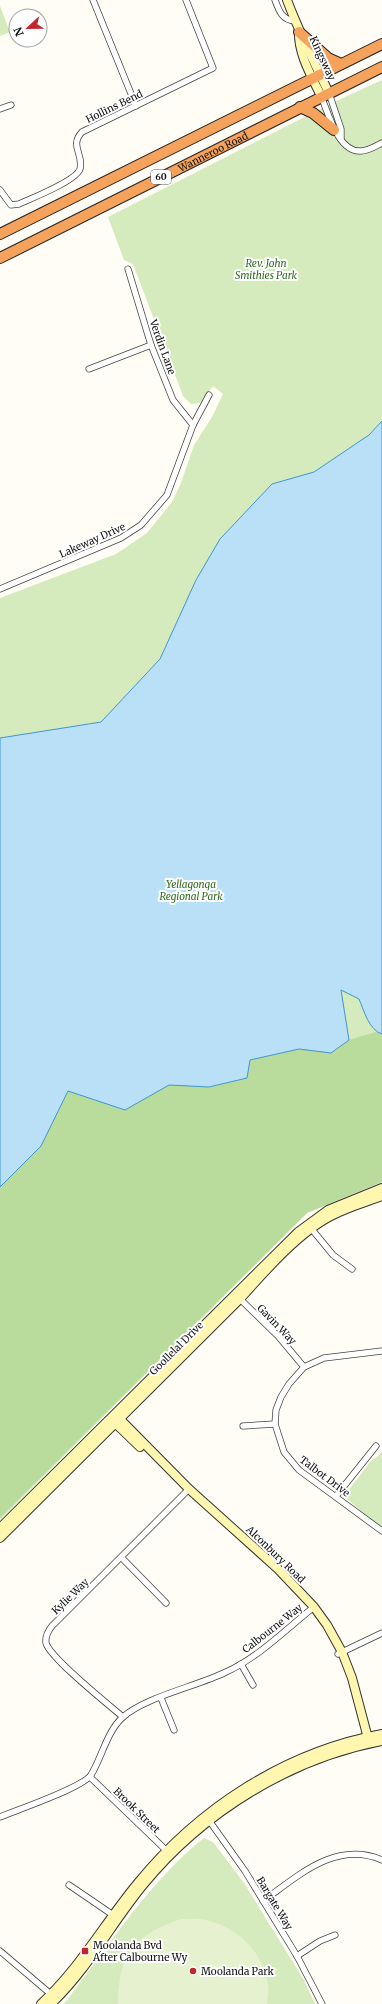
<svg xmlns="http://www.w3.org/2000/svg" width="382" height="2004" font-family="Merriweather,serif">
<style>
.green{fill:#d5ebbd}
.forest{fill:#b9dc9c}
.pitch{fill:#e6f2cf}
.water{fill:#b9e0f7;stroke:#3f96cf}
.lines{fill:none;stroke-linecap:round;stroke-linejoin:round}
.street-casing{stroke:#444;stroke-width:7}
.secondary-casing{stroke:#333;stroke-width:10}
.highway-casing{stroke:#222;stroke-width:12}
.street{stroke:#fff;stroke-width:5.5}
.secondary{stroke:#fff6b0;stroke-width:8}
.highway{stroke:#f5a25d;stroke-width:10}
.poi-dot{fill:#c4262e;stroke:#fff;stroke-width:1.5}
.labels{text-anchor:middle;stroke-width:4;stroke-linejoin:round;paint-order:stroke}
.shield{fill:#fff;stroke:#585858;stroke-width:1}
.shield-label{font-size:9px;font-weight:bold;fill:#111}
.street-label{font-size:10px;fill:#111;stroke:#fff}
.park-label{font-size:10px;font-style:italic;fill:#2f6b1f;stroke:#fff}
.poi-label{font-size:10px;fill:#111;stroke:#fff;text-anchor:start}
</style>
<rect width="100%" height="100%" fill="#fffdf5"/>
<!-- green -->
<g class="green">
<polygon points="0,6 10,32 0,36"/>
<polygon points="382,80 382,1181 309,1211 0,1520 0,598 116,554 147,533 172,502 181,483 194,445 212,417 223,394 213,386 200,403 191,404 183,396 133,264 124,260 108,217 332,103"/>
<polygon points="382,1453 382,1530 344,1496 371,1461"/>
<path d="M204,1838L213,1842L244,1883L304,1980L315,2004H64C105,1951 151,1879 204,1838Z"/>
</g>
<!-- forest -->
<polygon class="forest" points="376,1032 382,1034 382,1182 307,1213 0,1518 0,1187 41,1146 68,1091 125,1110 163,1083 209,1087 247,1078 250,1060 299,1049 331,1053 349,1040"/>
<!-- pitch -->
<path class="pitch" d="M181,1919C189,1919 198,1918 206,1920C237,1927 264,1952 268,1985C269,1991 267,1998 267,2004H118C118,1955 135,1934 181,1919Z"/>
<!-- water -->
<path class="water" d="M382,421V1034C369,1030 364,1011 359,999L341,990L349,1040L331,1053L299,1049L250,1060L247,1078L209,1087L169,1085L125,1110L68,1091L41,1146L0,1187V738L101,722L160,659L196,580L220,539L272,484L314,472L369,435Z"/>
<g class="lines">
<defs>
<g id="street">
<polyline points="93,0 136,106"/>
<path d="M275,0C279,11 282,20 295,21"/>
<polyline points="329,93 341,129 341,139"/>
<path d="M321,96C328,112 338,153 361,151C368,151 376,146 382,143"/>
<polyline points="0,109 11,105"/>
<path d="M0,190L11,205L19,204C32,198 76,181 80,169C84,154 69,146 82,132L213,68L186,0"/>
<polyline points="128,269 151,345 173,400 193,425"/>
<polyline points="89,369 151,345"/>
<polyline points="0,589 121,538 141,525 167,495 193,425 209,395"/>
<polyline points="310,1227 333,1255 352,1269"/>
<polyline points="238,1297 278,1336 304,1367"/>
<polyline points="382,1351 324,1358 304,1367 289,1384 281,1397 276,1410 275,1424 284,1452 299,1470 382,1531"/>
<polyline points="243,1426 275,1424"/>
<polyline points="336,1496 376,1446"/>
<polyline points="122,1558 166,1603"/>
<polyline points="338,1654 382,1633"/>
<polyline points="241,1664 253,1685"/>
<polyline points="161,1698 174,1730"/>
<path d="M123,1717C109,1705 50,1658 46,1643C45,1636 48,1631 52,1626L189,1489"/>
<polyline points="90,1777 169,1853"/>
<path d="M0,1817C17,1810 82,1788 91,1775C102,1757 107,1731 123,1717C145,1697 198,1686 226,1672C259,1657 286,1629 314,1607"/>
<polyline points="208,1819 245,1871 297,1956 322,2004"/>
<polyline points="69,1885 116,1917"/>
<path d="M263,1901C298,1876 336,1840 382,1860"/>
<polyline points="0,1951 53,1996"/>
<polyline points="297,1956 320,1941 335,1935"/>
</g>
<g id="secondary">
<path d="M287,0C299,32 314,62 329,93"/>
<path d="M299,32C298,54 312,77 321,96"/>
<polyline points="116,1415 189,1489 278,1569 314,1607 327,1625 342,1652 352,1678 369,1742"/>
<polyline points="112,1420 140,1447"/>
<polyline points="0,1528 298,1232 328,1210 382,1188"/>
<path d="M0,1538L240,1299C265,1271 300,1231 333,1215C348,1207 366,1202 382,1196"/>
<path d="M41,2004C80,1968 104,1924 137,1884C199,1808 285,1752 382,1734"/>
<path d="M51,2004C88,1969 111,1924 143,1885C203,1812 289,1759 382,1741"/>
</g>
<g id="highway">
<polyline points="299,32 328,58 341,64"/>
<polyline points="300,107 313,113 334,130"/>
<polyline points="0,234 382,44"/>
<path id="s1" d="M0,258L382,67"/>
</g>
</defs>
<!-- street casing -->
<use href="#street" class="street-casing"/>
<!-- secondary casing -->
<use href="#secondary" class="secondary-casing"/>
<!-- highway casing -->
<use href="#highway" class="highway-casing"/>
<!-- street -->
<use href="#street" class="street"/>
<!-- secondary -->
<use href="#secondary" class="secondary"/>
<!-- highway -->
<use href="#highway" class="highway"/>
</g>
<!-- markers -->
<g class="poi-dot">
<rect x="81" y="1947" width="8" height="8" rx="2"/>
<circle cx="193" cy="1971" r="4"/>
</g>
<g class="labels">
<!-- shield labels -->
<rect class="shield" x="151" y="170" width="20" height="14" rx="3"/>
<g class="shield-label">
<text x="161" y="180">60</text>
</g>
<!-- street labels -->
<g class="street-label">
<text transform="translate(323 58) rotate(65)" y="4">Kingsway</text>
<text transform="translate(114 106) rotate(-26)" y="4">Hollins Bend</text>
<text dy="4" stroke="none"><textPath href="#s1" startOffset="238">Wanneroo Road</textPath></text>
<text transform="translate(163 347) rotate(70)" y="4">Verdin Lane</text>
<text transform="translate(92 540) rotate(-24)" y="4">Lakeway Drive</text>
<text transform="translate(277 1324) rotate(46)" y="4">Gavin Way</text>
<text transform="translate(176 1348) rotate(-45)" y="4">Goollelal Drive</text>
<text transform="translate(325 1476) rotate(37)" y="4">Talbot Drive</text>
<text transform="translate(276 1554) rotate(44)" y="4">Alconbury Road</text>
<text transform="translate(70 1596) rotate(-44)" y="4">Kylie Way</text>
<text transform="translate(272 1628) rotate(-38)" y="4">Calbourne Way</text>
<text transform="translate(137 1810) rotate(44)" y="4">Brook Street</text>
<text transform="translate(275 1903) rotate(59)" y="4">Bargate Way</text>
</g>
<!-- park labels -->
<g class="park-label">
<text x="266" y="267">Rev. John<tspan x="266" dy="12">Smithies Park</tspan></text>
<text x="191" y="888">Yellagonga<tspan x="191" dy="12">Regional Park</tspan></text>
</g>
<!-- poi labels -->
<g class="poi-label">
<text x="93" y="1949">Moolanda Bvd<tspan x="93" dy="12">After Calbourne Wy</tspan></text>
<text x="201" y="1975">Moolanda Park</text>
</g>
</g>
<!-- north arrow -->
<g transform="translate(28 28) rotate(248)"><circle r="19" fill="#ffffff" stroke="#a0a0a0"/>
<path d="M0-3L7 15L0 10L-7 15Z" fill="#c4262e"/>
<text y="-6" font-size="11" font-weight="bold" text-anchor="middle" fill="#111111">N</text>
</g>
</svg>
